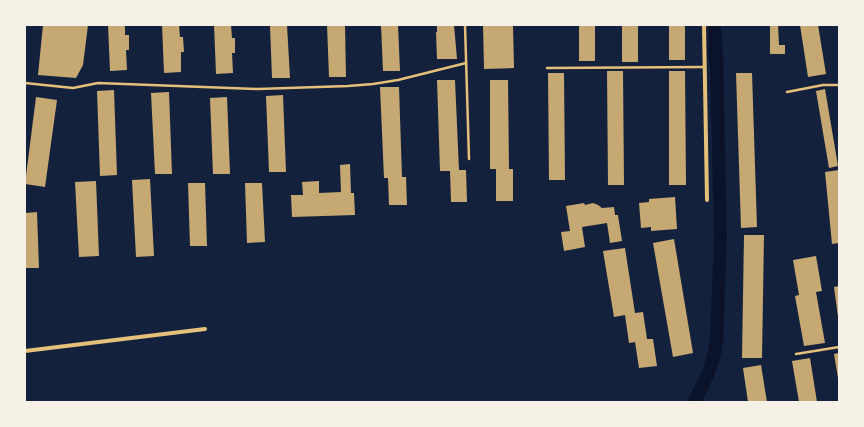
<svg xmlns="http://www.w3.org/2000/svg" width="864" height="427" font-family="'Archivo Narrow',sans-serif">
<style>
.water{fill:#0b132b}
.building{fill:#c6a872}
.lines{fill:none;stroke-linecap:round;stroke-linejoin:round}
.service{stroke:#e5c07b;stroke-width:2.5}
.minor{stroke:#e5c07b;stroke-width:4}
</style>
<rect width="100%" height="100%" fill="#14213d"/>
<!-- water -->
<path class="water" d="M709,25H721L723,54L727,237L723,342C720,365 712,381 702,402H687C697,381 707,364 710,340L714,237L710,66L708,53Z"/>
<!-- building -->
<g class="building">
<polygon points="43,25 88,25 83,65 76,78 38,75"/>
<polygon points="108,25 125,25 125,35 129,35 129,50 126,50 127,70 110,71"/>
<polygon points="162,25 179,25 180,37 183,37 184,52 181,52 181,72 164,73"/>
<polygon points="214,25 231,25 232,38 235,38 235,53 232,53 233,73 216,74"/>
<polygon points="270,25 287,25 290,78 272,78"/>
<polygon points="327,25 345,25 346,77 329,77"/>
<polygon points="381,25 398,25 400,71 383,71"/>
<polygon points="437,25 454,25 457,59 437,59 436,32 437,32"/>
<polygon points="483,25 513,25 514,68 484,69"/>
<rect x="579" y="25" width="16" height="36"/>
<rect x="622" y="25" width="16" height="37"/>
<rect x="669" y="25" width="16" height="35"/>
<polygon points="770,25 778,25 779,45 785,45 785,54 770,54"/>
<polygon points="800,25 818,25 826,74 808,77"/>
<polygon points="607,71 623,71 624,185 608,185"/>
<polygon points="669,71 685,71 686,185 669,185"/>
<polygon points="548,73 564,73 565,180 549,180"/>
<polygon points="736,73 752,73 757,227 741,228"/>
<polygon points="437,80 455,80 459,170 466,170 467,202 451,202 450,171 440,171"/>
<polygon points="490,80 508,80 509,169 513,169 513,201 496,201 496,169 490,169"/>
<polygon points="380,87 399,87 402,177 406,177 407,205 389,205 388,178 384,178"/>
<polygon points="825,89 838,166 829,168 816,91"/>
<polygon points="114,90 117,175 100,176 97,91"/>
<polygon points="169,92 172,174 155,174 151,93"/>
<polygon points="283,95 286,172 269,172 266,96"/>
<polygon points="36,97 57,100 45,187 25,184"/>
<polygon points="227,97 230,174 213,174 210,98"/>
<polygon points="350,164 351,193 354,193 355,215 292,217 291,195 303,195 302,182 319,181 319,193 341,192 340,165"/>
<polygon points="839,170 839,243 832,244 825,172"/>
<polygon points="150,179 154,256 136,257 132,180"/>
<polygon points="96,181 99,256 79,257 75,182"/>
<polygon points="188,183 205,183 207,246 190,246"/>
<polygon points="245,183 262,183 265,242 247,243"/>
<polygon points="675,197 677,229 651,231 651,227 641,228 639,203 649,202 649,199"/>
<polygon points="584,203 585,205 593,203 598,205 602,208 614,207 615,215 618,215 622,241 610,243 607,223 582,227 585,247 564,251 561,232 570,231 566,206"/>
<polygon points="37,212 39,268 25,268 25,213"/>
<polygon points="744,235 764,235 762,358 742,358"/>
<polygon points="674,239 693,353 673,357 653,243"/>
<polygon points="625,248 635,313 643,312 647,339 653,339 657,366 639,368 635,342 629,343 625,315 614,317 603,251"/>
<polygon points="816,256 822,291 816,292 825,343 804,346 795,296 799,295 793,260"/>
<polygon points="839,286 839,317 838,317 834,287"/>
<polygon points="839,353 839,378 838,378 834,354"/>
<polygon points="810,358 817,402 799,402 792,361"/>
<polygon points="761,365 767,402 748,402 743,368"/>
</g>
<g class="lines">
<!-- service -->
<g class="service">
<polyline points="465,25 469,159"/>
<polyline points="547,68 704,67"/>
<polyline points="25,83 73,88 98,83 258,89 348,86 373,84 398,80 466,63"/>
<polyline points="787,92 823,85 839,85"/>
<polyline points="796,354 839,347"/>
</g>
<!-- minor -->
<g class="minor">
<polyline points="704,25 707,200"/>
<polyline points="25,351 205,329"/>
</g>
</g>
<!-- border -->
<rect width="864" height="427" fill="none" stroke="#f6f1e7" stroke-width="52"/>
</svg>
